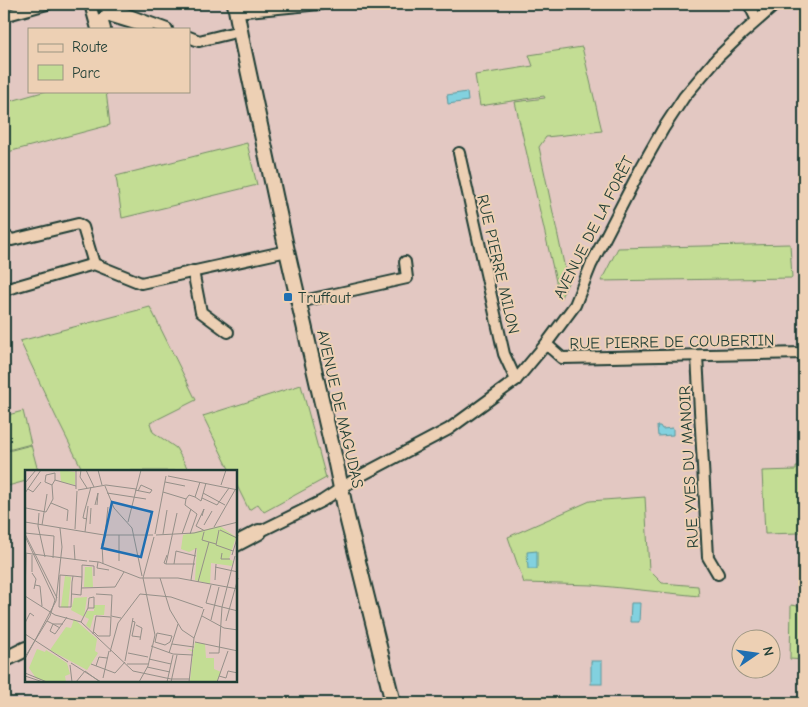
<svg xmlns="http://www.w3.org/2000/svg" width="808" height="707" font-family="'Comic Neue',sans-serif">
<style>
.green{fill:#c3dd94;stroke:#718d64}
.water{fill:#82d1df;stroke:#5a969b}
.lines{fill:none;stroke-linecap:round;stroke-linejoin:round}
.street-casing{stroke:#1f3d34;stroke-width:14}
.secondary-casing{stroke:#1f3d34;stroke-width:18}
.street{stroke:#edd0b4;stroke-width:10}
.secondary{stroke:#edd0b4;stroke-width:14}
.poi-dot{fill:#1f6fb2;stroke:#edd0b4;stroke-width:2}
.labels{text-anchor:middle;stroke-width:4;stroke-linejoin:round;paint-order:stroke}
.street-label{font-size:16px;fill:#1f3d34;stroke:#edd0b4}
.poi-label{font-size:16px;fill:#1f3d34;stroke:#edd0b4;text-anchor:start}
.inset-road{fill:none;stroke:#959089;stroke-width:1}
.view{fill:#1f6fb2;fill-opacity:0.15;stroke:#1f6fb2;stroke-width:2.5}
.inset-edge{fill:none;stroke:#1f3d34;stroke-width:2.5}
</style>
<rect width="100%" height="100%" fill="#e3c8c2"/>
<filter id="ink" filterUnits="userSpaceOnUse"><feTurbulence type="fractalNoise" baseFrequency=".02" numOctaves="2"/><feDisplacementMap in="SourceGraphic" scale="10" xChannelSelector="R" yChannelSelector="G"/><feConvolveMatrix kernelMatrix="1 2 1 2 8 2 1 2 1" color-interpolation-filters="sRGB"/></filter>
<g filter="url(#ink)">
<!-- green -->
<g class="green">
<polygon points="582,47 602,131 546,137 539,147 568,283 560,299 515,102 545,98 544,96 480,106 475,75 533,66 529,55"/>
<polygon points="46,91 106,91 110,125 4,153 4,103"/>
<polygon points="247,143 257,185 122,218 116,176"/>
<polygon points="790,244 792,278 601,281 618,248"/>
<polygon points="150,307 196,400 150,423 153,432 176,448 189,471 83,471 56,417 20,341"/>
<polygon points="301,385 326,478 264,512 258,504 249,510 236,484 236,471 230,471 203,416"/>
<polygon points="23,411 31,444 4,451 4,416"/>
<polygon points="31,445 38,471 26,471 26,481 4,487 4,452"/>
<polygon points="796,467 804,467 804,529 798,533 765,534 762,471 796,470"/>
<polygon points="645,497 649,570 662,583 698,586 699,596 592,585 524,583 508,537 590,501"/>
<polygon points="791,605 804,607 804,660 790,659"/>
<polygon points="472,697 472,703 416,703"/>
</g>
<!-- water -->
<g class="water">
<polygon points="467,92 468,101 448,104 447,95"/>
<polygon points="657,426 660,426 662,429 673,428 673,435 658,436"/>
<polygon points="537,551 537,569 528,569 527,552"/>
<polygon points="631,603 640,603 639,622 630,622"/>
<rect x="591" y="661" width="11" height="23"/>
</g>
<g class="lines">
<defs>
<g id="street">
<polyline points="90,4 97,29"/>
<polyline points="99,4 167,29"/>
<polyline points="749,4 757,20"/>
<polyline points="236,12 320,4"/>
<polyline points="4,16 47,4"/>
<polyline points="105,29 102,19 106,15 148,28"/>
<polyline points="189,37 199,41 240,31"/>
<polyline points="459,153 504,354 516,380"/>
<polyline points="4,235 12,240 78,224 83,227 94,264"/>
<polyline points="193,271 201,312 228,332"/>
<polyline points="4,290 94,264 141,283 287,251"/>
<polyline points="299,302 407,278 405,262"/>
<polyline points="546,344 562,358 804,353"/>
<polyline points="697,356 708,557 718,574"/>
<polyline points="259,532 322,501 360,476 449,429 516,380 546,344 575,305 591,265 641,168 663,129 684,97 718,57 743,33 776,4"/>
</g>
<g id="secondary">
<polyline points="235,4 243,46 287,251 336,464 347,517 393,703"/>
<polyline points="236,544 259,532"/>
<polyline points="4,660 26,649"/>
</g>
</defs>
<!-- street casing -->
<use href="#street" class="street-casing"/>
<!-- secondary casing -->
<use href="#secondary" class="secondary-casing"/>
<!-- street -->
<use href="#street" class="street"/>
<!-- secondary -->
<use href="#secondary" class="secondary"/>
</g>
</g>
<!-- markers -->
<rect class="poi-dot" x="283" y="292" width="10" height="10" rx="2.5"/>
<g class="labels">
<!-- street labels -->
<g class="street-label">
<text transform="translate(593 227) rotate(-63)" y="6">AVENUE DE LA FORÊT</text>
<text transform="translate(499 264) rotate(77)" y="6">RUE PIERRE MILON</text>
<text transform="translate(672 341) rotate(-1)" y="6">RUE PIERRE DE COUBERTIN</text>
<text transform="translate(341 409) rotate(77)" y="6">AVENUE DE MAGUDAS</text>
<text transform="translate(688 467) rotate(-93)" y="6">RUE YVES DU MANOIR</text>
</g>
<!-- poi labels -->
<g class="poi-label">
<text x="298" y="303">Truffaut</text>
</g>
</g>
<!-- overview -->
<g transform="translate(25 470)">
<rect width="212" height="212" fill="#e3c8c2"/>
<path d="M35,0L50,2V15L36,12ZM195,56L211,67L204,89L208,91L207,96L186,93L185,114L170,110L172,78L164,82L156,79L158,65ZM60,97H67L68,117H59ZM40,106L46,107L43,138L36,137ZM62,127L59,147L46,140L49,128ZM69,135H80L79,145H69L65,159L61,155L64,149L60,147L62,141H69ZM49,149L72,169L70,181L73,183L62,200L25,180L41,157L46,158ZM170,172L180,174L181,188H189V199L196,202L192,212L165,211L168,182L162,179L169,180ZM12,179L20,182L21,180L42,193L45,204L40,206L41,212H20L11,208L4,198Z" fill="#c3dd94"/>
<path class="inset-road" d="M51,0V19M56,0L55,7L62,18M61,0L69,17M73,0L77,15M143,6L213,20M140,12L160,16M0,13L11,0M27,15L20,12L21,5L30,3V10M27,15L30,10L51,16M196,15L201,0M80,16L89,38L107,58L117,106M3,19L8,22L16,12M53,20L81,15L111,19M110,20L125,23L127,20L116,15L113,21M138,22L161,29L164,25L170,27L175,12M0,23L16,0M82,23L121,29M178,23L200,35M170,27L176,31L181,13M177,28L192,35L204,18M161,29L160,35L172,44L165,64M26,33L43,40L42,51M70,35L73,23L72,35M1,38L21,42L28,29L27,15M14,43L13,56L20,87M177,46L179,39L171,56L180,61M62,49L58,48L59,43L66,17M0,52L79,65H128M103,52L116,0M65,54L66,38M17,55L22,24M179,55L187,41M189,57L210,20M50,59L52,21M194,60L191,75L208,81M195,60L212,68M60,62L63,36M179,62L177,70L191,74M0,63L29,66L28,88M0,64L32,128M130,64L141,6M138,64L142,40M157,64L166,39M80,65L83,37M131,65L169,63L213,52M0,66L30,130L25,146L0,187M49,75L50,90M0,83L62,91M197,83L196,89H205M7,85V102M142,85L139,93L141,94L152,43M207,85L213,65M64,91L74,92L115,108H153L213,119M94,91V65M73,92L72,98L84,100M78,94L77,74L81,65M141,94H170M149,94L151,81L171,86M190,97L213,102M7,103L11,109L9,119M57,107V95L69,96V106M135,108L145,140L157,160L169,168M166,110L171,78M190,110L191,94M173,112L184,72M10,115L15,116L17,136M56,118L90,117L99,102M47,124L56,125L57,107L48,106L35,105L34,137H46L47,112L48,106M71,124L87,125L86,146L96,148M115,124L146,127L178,138M0,126L30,145L56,152L108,201L146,209H165M0,128L1,84M181,133L213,141M181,133L186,115M177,146L199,158L213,160M186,150L194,117M22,151L28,154L25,161L30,164L42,147M107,151L110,152L107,166L115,167M201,151L213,108M56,152L63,138L64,128L69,127V138H63M0,153L5,143L9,146M111,155L117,158L115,170M35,158L28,154H38M132,163L147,166L145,172L140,175L130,172ZM0,164L43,192M68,164L71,146L86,147L85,166H73L69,162M170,172L213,181M147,174L169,177M126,176L148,184L168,185M85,182L93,153L115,124M103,183L123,187M144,183L153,154M184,183H194L197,137L210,86M0,189L31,131L37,77L35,58M124,189L146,194M100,191L108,148M46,193L76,212M66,194L90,203L100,192M102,194H123M45,195L47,212M71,196L74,187L82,188M122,197L145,202M0,203L22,212M0,206L18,212M194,206L201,208L203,201L213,203M78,208L84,181M51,212L60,201L75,212M114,212L123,196L130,165L118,108L129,67M142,212L148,185M146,212L152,185M164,212L169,168L179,139M192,212L203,181"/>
<path class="view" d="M87,32L127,42L116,87L77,78Z"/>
<rect width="212" height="212" class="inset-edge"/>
</g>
<!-- margin -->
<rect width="808" height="707" fill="none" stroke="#edd0b4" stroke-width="20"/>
<rect x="10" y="10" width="788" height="687" fill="none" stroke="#1f3d34" stroke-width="2" filter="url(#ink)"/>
<!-- legend -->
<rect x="28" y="28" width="162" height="65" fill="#edd0b4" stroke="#9b9581"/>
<rect x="38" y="44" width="25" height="8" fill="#edd0b4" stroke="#9b9581"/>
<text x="72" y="52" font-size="15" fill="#1f3d34">Route</text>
<rect x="38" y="65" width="25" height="15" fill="#c3dd94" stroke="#9b9581"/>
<text x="72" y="78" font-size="15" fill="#1f3d34">Parc</text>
<!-- north arrow -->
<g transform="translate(756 654) rotate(77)"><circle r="24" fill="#edd0b4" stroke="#9b9581"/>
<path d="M0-4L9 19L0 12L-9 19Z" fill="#1f6fb2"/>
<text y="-8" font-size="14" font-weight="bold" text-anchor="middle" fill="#1f3d34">N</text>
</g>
</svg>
